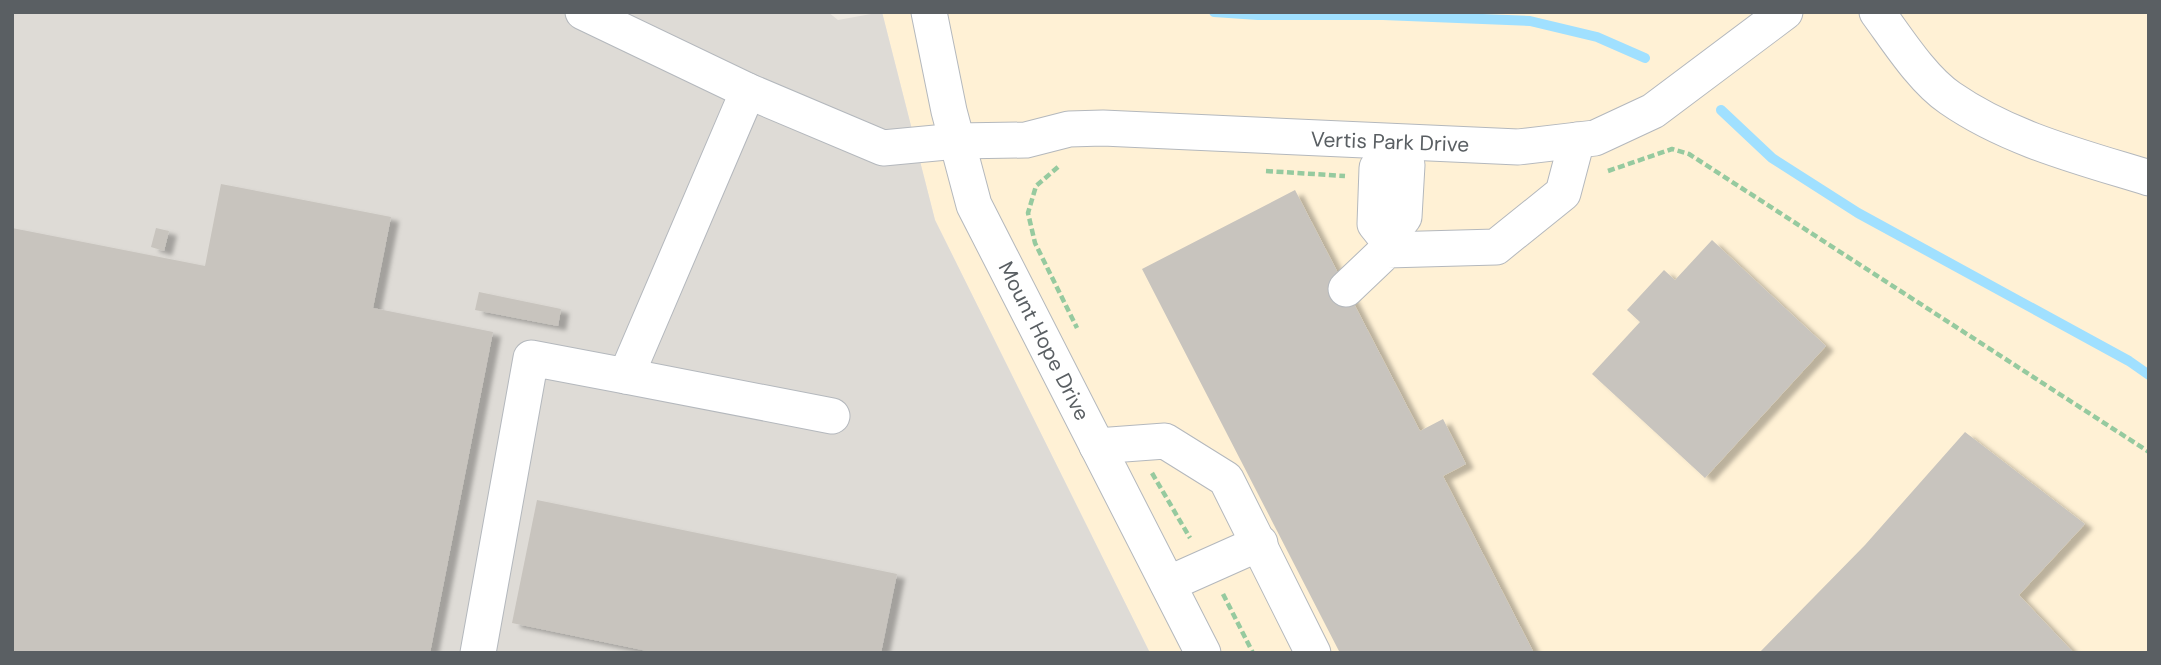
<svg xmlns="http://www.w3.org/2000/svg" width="2161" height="665" font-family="'DM Sans',sans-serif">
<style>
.commercial{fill:#fff1d5}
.industrial{fill:#dedbd6}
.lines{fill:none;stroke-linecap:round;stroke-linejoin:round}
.stream{stroke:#a0e0ff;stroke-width:10}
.building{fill:#c8c4be;filter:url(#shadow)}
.minor-casing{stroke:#b4b8bd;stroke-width:37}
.path{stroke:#96ca9f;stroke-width:4.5;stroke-dasharray:7 3.5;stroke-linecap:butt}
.minor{stroke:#fff;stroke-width:35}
.labels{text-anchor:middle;stroke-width:7;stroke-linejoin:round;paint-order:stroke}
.street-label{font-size:21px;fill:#5a5f63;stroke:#fff}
</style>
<defs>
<filter id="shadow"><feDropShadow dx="8" dy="4.5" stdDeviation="2" flood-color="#0004"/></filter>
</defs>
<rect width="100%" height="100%" fill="#eee9e1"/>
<!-- commercial -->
<polygon class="commercial" points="882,12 2149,12 2149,653 1150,653 935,220"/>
<!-- industrial -->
<polygon class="industrial" points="12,12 828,12 838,20 882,12 935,220 1150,653 12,653"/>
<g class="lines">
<!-- stream -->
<g class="stream">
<polyline points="1214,12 1258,15 1383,15 1530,21 1597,37 1645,58"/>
<polyline points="1721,110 1772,158 1858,213 2129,361 2149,375"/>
</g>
</g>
<!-- building -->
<g class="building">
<polygon points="221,184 391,217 373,308 493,332 430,653 12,653 12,228 205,266"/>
<polygon points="1295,190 1420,431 1443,419 1466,464 1443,476 1534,653 1340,653 1142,269"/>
<polygon points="156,228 169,231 164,251 151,247"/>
<polygon points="1712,240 1826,346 1705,478 1592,374 1640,322 1627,310 1664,270 1675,280"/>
<polygon points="479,292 561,309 558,326 475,310"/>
<polygon points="1965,432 2085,524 2019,595 2074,653 1759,653 1865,545"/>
<polygon points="537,500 897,574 881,653 657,653 512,623"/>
</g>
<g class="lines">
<defs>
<g id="minor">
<polyline points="583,12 748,91 883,148 957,141 1026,140 1069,129 1103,128 1518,147 1595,138 1653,111 1785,12"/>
<polyline points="929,12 949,111 974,205 1203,653"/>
<path d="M1877,12C1897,39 1922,79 1950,98C2009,139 2081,157 2149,178"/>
<polyline points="1387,239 1404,217 1407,165 1394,155"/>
<polyline points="1387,250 1387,239 1375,224 1377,168 1394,155"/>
<polyline points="1346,289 1387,250 1496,247 1563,193 1577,140"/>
<polyline points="626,376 832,416"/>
<polyline points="1097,446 1165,441 1226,479 1313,653"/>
<polyline points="1168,584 1260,543"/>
<polyline points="478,653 531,358 626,376 748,91"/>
</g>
</defs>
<!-- minor casing -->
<use href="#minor" class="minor-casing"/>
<!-- path -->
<g class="path">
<polyline points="1058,167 1036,186 1028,213 1035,243 1077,328"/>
<polyline points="1266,171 1345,176"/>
<polyline points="1608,171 1672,149 1689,154 2149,452"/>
<polyline points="1152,473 1190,538"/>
<polyline points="1223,594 1253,653"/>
</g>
<!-- minor -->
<use href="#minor" class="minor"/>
</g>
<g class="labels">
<!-- street labels -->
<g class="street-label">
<text transform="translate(1390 142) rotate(2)" y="7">Vertis Park Drive</text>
<text transform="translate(1044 341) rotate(63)" y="7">Mount Hope Drive</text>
</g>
</g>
<!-- border -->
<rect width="2161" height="665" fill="none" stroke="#5a5f63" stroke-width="28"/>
</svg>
